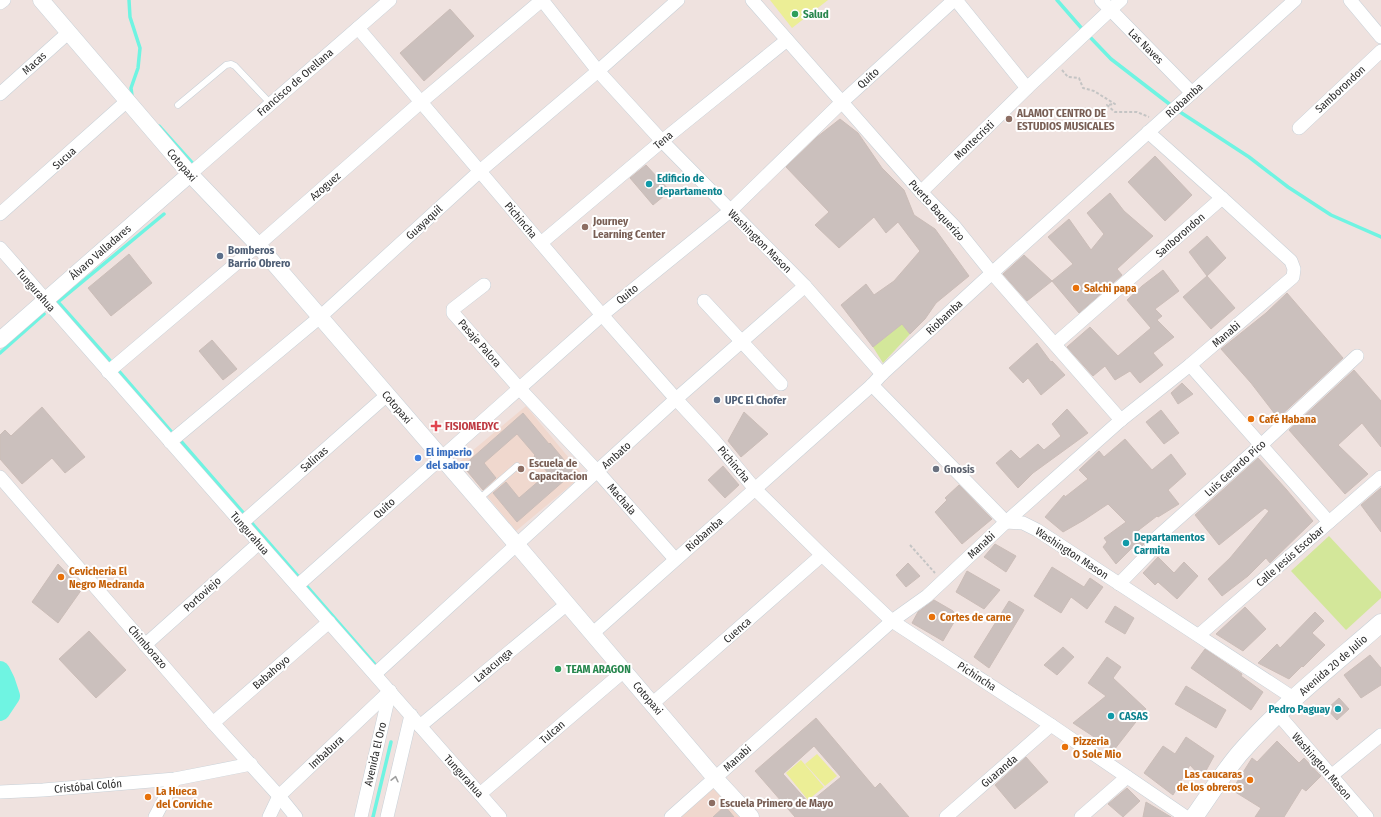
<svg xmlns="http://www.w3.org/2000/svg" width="1381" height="817" font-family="'Fira Sans Condensed',sans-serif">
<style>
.education{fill:#f0d8ce}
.green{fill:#d3e79a}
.pitch{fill:#ecee96}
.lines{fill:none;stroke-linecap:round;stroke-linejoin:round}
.stream{stroke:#6ff4e2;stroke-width:3.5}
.river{stroke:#6ff4e2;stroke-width:20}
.building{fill:#cbc0bd;stroke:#cbbdb8;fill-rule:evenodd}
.service-casing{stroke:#c7d0d7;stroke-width:7}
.minor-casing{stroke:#c7d0d7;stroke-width:14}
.tertiary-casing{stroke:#c7d0d7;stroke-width:17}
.secondary-casing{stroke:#c7d0d7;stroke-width:19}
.path{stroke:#c4c4c4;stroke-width:2;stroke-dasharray:3 2;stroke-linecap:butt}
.service{stroke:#fff;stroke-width:6}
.minor{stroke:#fff;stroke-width:13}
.tertiary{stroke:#fff;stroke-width:16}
.secondary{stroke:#fff;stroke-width:18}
.oneway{stroke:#a0a0a0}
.leisure-dot{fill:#2e9e5b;stroke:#fff;stroke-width:1.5}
.education-dot{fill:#8d6e63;stroke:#fff;stroke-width:1.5}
.culture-dot{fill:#0f9aa8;stroke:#fff;stroke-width:1.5}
.service-dot{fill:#5c6f8a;stroke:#fff;stroke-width:1.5}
.food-dot{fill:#e8710a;stroke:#fff;stroke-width:1.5}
.health-dot{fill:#e0444e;stroke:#fff;stroke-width:1.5}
.shop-dot{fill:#3f7fe0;stroke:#fff;stroke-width:1.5}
.worship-dot{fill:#6b7280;stroke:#fff;stroke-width:1.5}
.labels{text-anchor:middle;stroke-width:4;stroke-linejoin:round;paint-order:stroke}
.leisure-label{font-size:11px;font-weight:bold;fill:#27864d;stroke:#fff;text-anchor:start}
.street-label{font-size:11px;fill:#2d2d2d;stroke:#fff}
.education-label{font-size:11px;font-weight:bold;fill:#785e54;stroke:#fff;text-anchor:start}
.culture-label{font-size:11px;font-weight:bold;fill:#0d838f;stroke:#fff;text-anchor:start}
.service-label{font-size:11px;font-weight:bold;fill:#4e5e75;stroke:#fff;text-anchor:start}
.food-label{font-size:11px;font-weight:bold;fill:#c56008;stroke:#fff;text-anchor:start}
.health-label{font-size:11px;font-weight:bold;fill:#be3a42;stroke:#fff;text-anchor:start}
.shop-label{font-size:11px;font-weight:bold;fill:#366cbe;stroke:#fff;text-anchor:start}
.worship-label{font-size:11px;font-weight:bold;fill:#5b616d;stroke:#fff;text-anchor:start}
</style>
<rect width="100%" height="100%" fill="#efe2df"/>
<!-- education -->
<g class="education">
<polygon points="526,406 583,475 516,531 459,462"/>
<polygon points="714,788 739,817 681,817"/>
</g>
<!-- green -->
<g class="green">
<polygon points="902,323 910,334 883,363 873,347"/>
<polygon points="1329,536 1381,592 1381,598 1346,630 1291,571"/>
</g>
<!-- pitch -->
<g class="pitch">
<polygon points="770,0 828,0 792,28"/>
<polygon points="817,754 837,776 825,786 805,764"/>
<polygon points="801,760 824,787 808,800 786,773"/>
</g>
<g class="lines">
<!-- stream -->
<g class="stream">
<polyline points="129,0 130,17 140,48 138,68 131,88 132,96"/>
<polyline points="1057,0 1084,31"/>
<polyline points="1088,35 1111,59 1172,106"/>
<polyline points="1177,110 1249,157 1288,187 1331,215 1381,237"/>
<polyline points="159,126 195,166"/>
<polyline points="0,353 44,314"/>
<polyline points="113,364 58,302 164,214"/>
<polyline points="117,369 174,435"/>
<polyline points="179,439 246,516"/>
<polyline points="250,521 378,668"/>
<polyline points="373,817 391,742"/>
</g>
<!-- river -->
<polyline class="river" points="0,671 5,681 10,696 0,711"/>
</g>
<!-- building -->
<g class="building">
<polygon points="450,9 474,36 424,81 400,53"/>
<polygon points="840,119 858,133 882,168 904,190 914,215 935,229 969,276 936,303 925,319 910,334 902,324 873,347 841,305 866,284 874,295 894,281 920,251 898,222 886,233 874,217 839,248 815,225 829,212 786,167 817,137"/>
<polygon points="1155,156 1192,195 1165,221 1128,182"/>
<polygon points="646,165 670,191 653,205 630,178"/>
<polygon points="1110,193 1124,211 1153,236 1117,269 1122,275 1079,313 1052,281 1073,264 1048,237 1069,219 1091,250 1104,234 1087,213"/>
<polygon points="1207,236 1226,258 1207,276 1189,252"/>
<polygon points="129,254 152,283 111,316 88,288"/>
<polygon points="1024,255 1052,281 1027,301 1003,274"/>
<polygon points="1163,270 1179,291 1155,309 1162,316 1157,320 1174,337 1153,353 1163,365 1140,383 1130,371 1115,380 1105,366 1093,376 1067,347 1090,327 1118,356 1151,328 1127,300 1142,286"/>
<polygon points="1207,276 1235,308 1211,329 1183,297"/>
<polygon points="1287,293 1343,358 1278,418 1251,383 1221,349 1266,313"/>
<polygon points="212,340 237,369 223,380 199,351"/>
<polygon points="1037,343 1051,362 1052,361 1065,375 1041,395 1028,378 1023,383 1009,368"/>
<polygon points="1354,370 1381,401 1381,447 1362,423 1338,445 1368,474 1345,494 1289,430"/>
<polygon points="1182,383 1193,394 1178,404 1171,393"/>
<polygon points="42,407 85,457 65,473 52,458 22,484 0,459 0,435 5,430 11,436"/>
<polygon points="1067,409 1088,433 1033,473 1018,488 996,463 1011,450 1020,459 1038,444 1044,450 1061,436 1052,424"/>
<polygon points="1161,410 1179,433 1164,444 1146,422"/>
<polygon points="744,412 768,434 741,457 728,441"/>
<polygon points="523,413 549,444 550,443 574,472 517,522 493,493 506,482 519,498 548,473 534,456 535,455 517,434 484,463 496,478 483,490 463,466"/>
<polygon points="1125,439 1152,470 1171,454 1186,474 1168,490 1179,504 1158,517 1157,516 1135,533 1144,543 1144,544 1136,552 1132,548 1116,564 1103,547 1107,542 1104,538 1126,522 1108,504 1084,520 1063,532 1045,517 1064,495 1065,497 1088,479 1079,470 1099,451 1104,457"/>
<polygon points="1258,458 1286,489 1313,521 1270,563 1266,558 1248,576 1222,596 1208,579 1230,558 1269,511 1265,508 1219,545 1195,515"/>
<polygon points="723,466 739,485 725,498 708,480"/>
<polygon points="959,485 992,519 962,544 935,512 947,500 945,498"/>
<polygon points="1381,488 1381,532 1361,505"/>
<polygon points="995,544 1016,556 1006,572 984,557"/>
<polygon points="1158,557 1174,573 1184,562 1198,576 1177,599 1158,582 1155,585 1143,573"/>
<polygon points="908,563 920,576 906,587 896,575"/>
<polygon points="58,564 82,589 58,623 32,602"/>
<polygon points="1052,567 1084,587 1090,578 1103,587 1087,609 1071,597 1061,613 1034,596"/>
<polygon points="967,571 1000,590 984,609 956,592"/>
<polygon points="934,600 953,611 957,617 943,641 912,623 918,612"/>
<polygon points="1009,601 1024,610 989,668 974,657"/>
<polygon points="1115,606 1134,618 1125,634 1105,622"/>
<polygon points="1245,607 1266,629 1243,651 1216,634"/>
<polygon points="1315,612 1324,621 1312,633 1325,645 1303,667 1302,666 1289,679 1258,663 1277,644 1280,648"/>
<polygon points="89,631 126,670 96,698 59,659"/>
<polygon points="1063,647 1074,657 1057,675 1044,665"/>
<polygon points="1205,649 1242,674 1241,676 1263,692 1251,710 1191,668"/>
<polygon points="1370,655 1381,668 1381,685 1361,698 1344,675"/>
<polygon points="1107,657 1121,667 1113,678 1146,709 1114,750 1073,723 1106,696 1088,683"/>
<polygon points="1186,686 1226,710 1216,728 1175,704"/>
<polygon points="1339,698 1349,709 1337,720 1327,709"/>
<path d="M816,718L875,788L880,783L909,817H795L755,771ZM814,746L841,777L809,803L783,774Z"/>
<polygon points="1186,737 1214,756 1202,778 1190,765 1173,795 1144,773 1163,746 1175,754"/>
<polygon points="1277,741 1299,763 1304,758 1321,776 1306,791 1302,788 1284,817 1255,817 1261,808 1232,790 1252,758 1257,762"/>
<polygon points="1026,757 1048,782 1015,809 995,785"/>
<polygon points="1127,788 1140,801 1123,817 1108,804"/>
<polygon points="1146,802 1171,817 1143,817"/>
<polygon points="725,806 734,817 713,817"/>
</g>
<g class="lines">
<defs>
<g id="service">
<polyline points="178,105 226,65 231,64 235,66 271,104"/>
<polyline points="479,499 517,466"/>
</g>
<g id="minor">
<polyline points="542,0 598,71 662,141 805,286 882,374"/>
<polyline points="752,0 921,192 955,227 992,273 1121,420"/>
<polyline points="956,0 1027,88"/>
<polyline points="1101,0 1192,93"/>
<polyline points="1350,0 1381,37"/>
<polyline points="0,3 4,0"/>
<polyline points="358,28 602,315 676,399 714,440 755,489 822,555 892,621 1051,725 1186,817"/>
<polyline points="0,94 69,32"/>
<polyline points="1299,128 1381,51"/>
<polyline points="1148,132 1222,198"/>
<polyline points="190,174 390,0"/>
<polyline points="921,192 1027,88 1121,0"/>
<polyline points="0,214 127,101"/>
<polyline points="541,243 662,141 787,40"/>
<polyline points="0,248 500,817"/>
<polyline points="484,285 453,309 453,313 519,388 597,471 675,559"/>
<polyline points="704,301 781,384"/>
<polyline points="1190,365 1329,522"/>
<polyline points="108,372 258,245 421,102 542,0"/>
<polyline points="872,385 1006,522 1023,523 1037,530 1295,699"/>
<polyline points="170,442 320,317 480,171 598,71 678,0"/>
<polyline points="0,477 213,723 279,796 296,817"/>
<polyline points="242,523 387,395"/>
<polyline points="1119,584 1149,553 1154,540 1261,445 1357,356"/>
<polyline points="297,586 602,315 730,211 842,102 954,0"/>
<polyline points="592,634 872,385 882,374 992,273 1295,0"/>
<polyline points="1199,635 1381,477"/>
<polyline points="145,645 259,543"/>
<polyline points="375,674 676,399 805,286"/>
<polyline points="652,704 822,555"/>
<polyline points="1278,714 1367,817"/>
<polyline points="213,723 329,622"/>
<polyline points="420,726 567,604"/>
<polyline points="1331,776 1381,735"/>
<polyline points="0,792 43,790 175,779 251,764"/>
<polyline points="480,794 624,671"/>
<polyline points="155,817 175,779"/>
<polyline points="269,817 279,796 390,691"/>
<polyline points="361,817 390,691"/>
<polyline points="387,817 411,715"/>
<polyline points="671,817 892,621 927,596 1006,522 1121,420 1190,365 1293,277 1294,269 1291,261 1222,198 1055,344"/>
<polyline points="946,817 1051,725"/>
<polyline points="1081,817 1127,777"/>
</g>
<g id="tertiary">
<polyline points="41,0 190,174 258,245 517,545 715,778 751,817"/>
<polyline points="0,340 190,174"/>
</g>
<path id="secondary" d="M1194,817C1209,796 1223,773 1240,753C1282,705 1333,665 1381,623"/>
</defs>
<!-- service casing -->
<use href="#service" class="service-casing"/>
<!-- minor casing -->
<use href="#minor" class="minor-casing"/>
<!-- tertiary casing -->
<use href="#tertiary" class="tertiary-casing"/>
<!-- secondary casing -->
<use href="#secondary" class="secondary-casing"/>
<!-- path -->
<g class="path">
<polyline points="1062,70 1068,77 1079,78 1083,88 1094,91 1115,104 1107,105 1115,112 1137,112 1149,117"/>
<polyline points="910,545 935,573"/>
</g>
<!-- service -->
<use href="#service" class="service"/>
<!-- minor -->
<use href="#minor" class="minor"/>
<!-- tertiary -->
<use href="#tertiary" class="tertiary"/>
<!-- secondary -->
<use href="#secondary" class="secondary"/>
</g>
<!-- one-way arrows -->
<defs><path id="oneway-chevron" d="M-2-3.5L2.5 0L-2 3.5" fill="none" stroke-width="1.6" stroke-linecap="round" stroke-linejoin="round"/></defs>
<use class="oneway" href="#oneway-chevron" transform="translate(395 779) rotate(-77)"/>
<!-- markers -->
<g class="leisure-dot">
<circle cx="795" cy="14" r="4"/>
<circle cx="558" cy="669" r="4"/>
</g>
<g class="education-dot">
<circle cx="1009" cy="119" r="4"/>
<circle cx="585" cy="227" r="4"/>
<circle cx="521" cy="469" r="4"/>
<circle cx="712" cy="803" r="4"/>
</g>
<g class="culture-dot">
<circle cx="649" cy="184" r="4"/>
<circle cx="1126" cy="543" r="4"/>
<circle cx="1338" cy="709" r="4"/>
<circle cx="1111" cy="716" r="4"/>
</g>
<g class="service-dot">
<circle cx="220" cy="256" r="4"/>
<circle cx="717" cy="400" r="4"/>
</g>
<g class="food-dot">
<circle cx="1076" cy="288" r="4"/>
<circle cx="1251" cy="419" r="4"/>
<circle cx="61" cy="577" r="4"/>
<circle cx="932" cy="617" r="4"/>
<circle cx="1065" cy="747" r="4"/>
<circle cx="1250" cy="780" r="4"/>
<circle cx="148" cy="797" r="4"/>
</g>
<path class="health-dot" d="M434 420h4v4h4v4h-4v4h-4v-4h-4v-4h4z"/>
<circle class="shop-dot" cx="418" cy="458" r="4"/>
<circle class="worship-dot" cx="936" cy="469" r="4"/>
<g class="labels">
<!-- leisure labels -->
<g class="leisure-label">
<text x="803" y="18">Salud</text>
<text x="566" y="673">TEAM ARAGON</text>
</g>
<!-- street labels -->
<g class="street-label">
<text transform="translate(1146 46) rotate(45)" y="4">Las Naves</text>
<text transform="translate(34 63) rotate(-42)" y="4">Macas</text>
<text transform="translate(868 78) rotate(-42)" y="4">Quito</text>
<text transform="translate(295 82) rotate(-41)" y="4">Francisco de Orellana</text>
<text transform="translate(1340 89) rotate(-43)" y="4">Samborondon</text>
<text transform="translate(1184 100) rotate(-42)" y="4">Riobamba</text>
<text transform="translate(663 140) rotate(-40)" y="4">Tena</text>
<text transform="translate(974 140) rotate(-44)" y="4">Montecristi</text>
<text transform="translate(64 158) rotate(-42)" y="4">Sucua</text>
<text transform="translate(182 165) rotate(49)" y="4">Cotopaxi</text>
<text transform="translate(325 186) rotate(-41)" y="4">Azoguez</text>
<text transform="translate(937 210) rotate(48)" y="4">Puerto Baquerizo</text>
<text transform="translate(521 220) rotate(50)" y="4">Pichincha</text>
<text transform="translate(424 222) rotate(-43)" y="4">Guayaquil</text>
<text transform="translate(1180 235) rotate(-41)" y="4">Sanborondon</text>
<text transform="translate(760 241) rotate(45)" y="4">Washington Mason</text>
<text transform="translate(100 252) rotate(-41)" y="4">Álvaro Valladares</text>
<text transform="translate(36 290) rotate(49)" y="4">Tungurahua</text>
<text transform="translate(627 294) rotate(-39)" y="4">Quito</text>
<text transform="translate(944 317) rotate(-43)" y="4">Riobamba</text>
<text transform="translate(1226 334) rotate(-40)" y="4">Manabi</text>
<text transform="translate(480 343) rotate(49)" y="4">Pasaje Palora</text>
<text transform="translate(397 407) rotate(49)" y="4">Cotopaxi</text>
<text transform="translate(616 455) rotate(-42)" y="4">Ambato</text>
<text transform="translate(314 459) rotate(-41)" y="4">Salinas</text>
<text transform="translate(734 464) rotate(50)" y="4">Pichincha</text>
<text transform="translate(1235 468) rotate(-42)" y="4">Luis Gerardo Pico</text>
<text transform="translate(622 499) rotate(49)" y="4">Machala</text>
<text transform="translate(384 508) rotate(-42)" y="4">Quito</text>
<text transform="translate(250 533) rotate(49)" y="4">Tungurahua</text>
<text transform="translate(704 534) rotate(-41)" y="4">Riobamba</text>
<text transform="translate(981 545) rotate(-43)" y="4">Manabi</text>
<text transform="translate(1072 553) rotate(33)" y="4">Washington Mason</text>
<text transform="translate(1290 556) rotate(-41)" y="4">Calle Jesús Escobar</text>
<text transform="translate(202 594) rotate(-42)" y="4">Portoviejo</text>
<text transform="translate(737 630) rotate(-41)" y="4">Cuenca</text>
<text transform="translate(148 647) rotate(49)" y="4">Chimborazo</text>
<text transform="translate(493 665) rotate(-40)" y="4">Latacunga</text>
<text transform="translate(1333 665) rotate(-41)" y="4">Avenida 20 de Julio</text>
<text transform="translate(271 672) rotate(-41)" y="4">Babahoyo</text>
<text transform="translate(977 676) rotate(33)" y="4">Pichincha</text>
<text transform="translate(648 698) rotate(50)" y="4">Cotopaxi</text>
<text transform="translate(552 732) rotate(-41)" y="4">Tulcan</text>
<text transform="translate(326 752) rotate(-43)" y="4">Imbabura</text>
<text transform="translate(375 754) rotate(-77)" y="4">Avenida El Oro</text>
<text transform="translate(737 758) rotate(-42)" y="4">Manabi</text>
<text transform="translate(1322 766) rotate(49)" y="4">Washington Mason</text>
<text transform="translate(999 771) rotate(-40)" y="4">Guaranda</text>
<text transform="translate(464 776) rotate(48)" y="4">Tungurahua</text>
<text transform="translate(88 786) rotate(-5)" y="4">Cristóbal Colón</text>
</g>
<!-- education labels -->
<g class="education-label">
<text x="1017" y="117">ALAMOT CENTRO DE<tspan x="1017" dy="13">ESTUDIOS MUSICALES</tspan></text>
<text x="593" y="225">Journey<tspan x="593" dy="13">Learning Center</tspan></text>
<text x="529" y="467">Escuela de<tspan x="529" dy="13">Capacitacion</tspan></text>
<text x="720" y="807">Escuela Primero de Mayo</text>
</g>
<!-- culture labels -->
<g class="culture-label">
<text x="657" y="182">Edificio de<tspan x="657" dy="13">departamento</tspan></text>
<text x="1134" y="541">Departamentos<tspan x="1134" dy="13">Carmita</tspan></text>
<text x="1330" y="713" text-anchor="end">Pedro Paguay</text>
<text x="1119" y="720">CASAS</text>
</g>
<!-- service labels -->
<g class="service-label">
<text x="228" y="254">Bomberos<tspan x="228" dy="13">Barrio Obrero</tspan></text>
<text x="725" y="404">UPC El Chofer</text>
</g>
<!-- food labels -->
<g class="food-label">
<text x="1084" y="292">Salchi papa</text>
<text x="1259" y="423">Café Habana</text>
<text x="69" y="575">Cevicheria El<tspan x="69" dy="13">Negro Medranda</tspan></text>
<text x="940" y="621">Cortes de carne</text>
<text x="1073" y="745">Pizzeria<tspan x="1073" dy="13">O Sole Mio</tspan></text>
<text x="1242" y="778" text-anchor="end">Las caucaras<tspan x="1242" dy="13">de los obreros</tspan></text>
<text x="156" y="795">La Hueca<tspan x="156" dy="13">del Corviche</tspan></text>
</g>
<!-- health labels -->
<g class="health-label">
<text x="445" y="430">FISIOMEDYC</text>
</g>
<!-- shop labels -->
<g class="shop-label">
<text x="426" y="456">El imperio<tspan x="426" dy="13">del sabor</tspan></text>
</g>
<!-- worship labels -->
<g class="worship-label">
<text x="944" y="473">Gnosis</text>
</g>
</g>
</svg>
